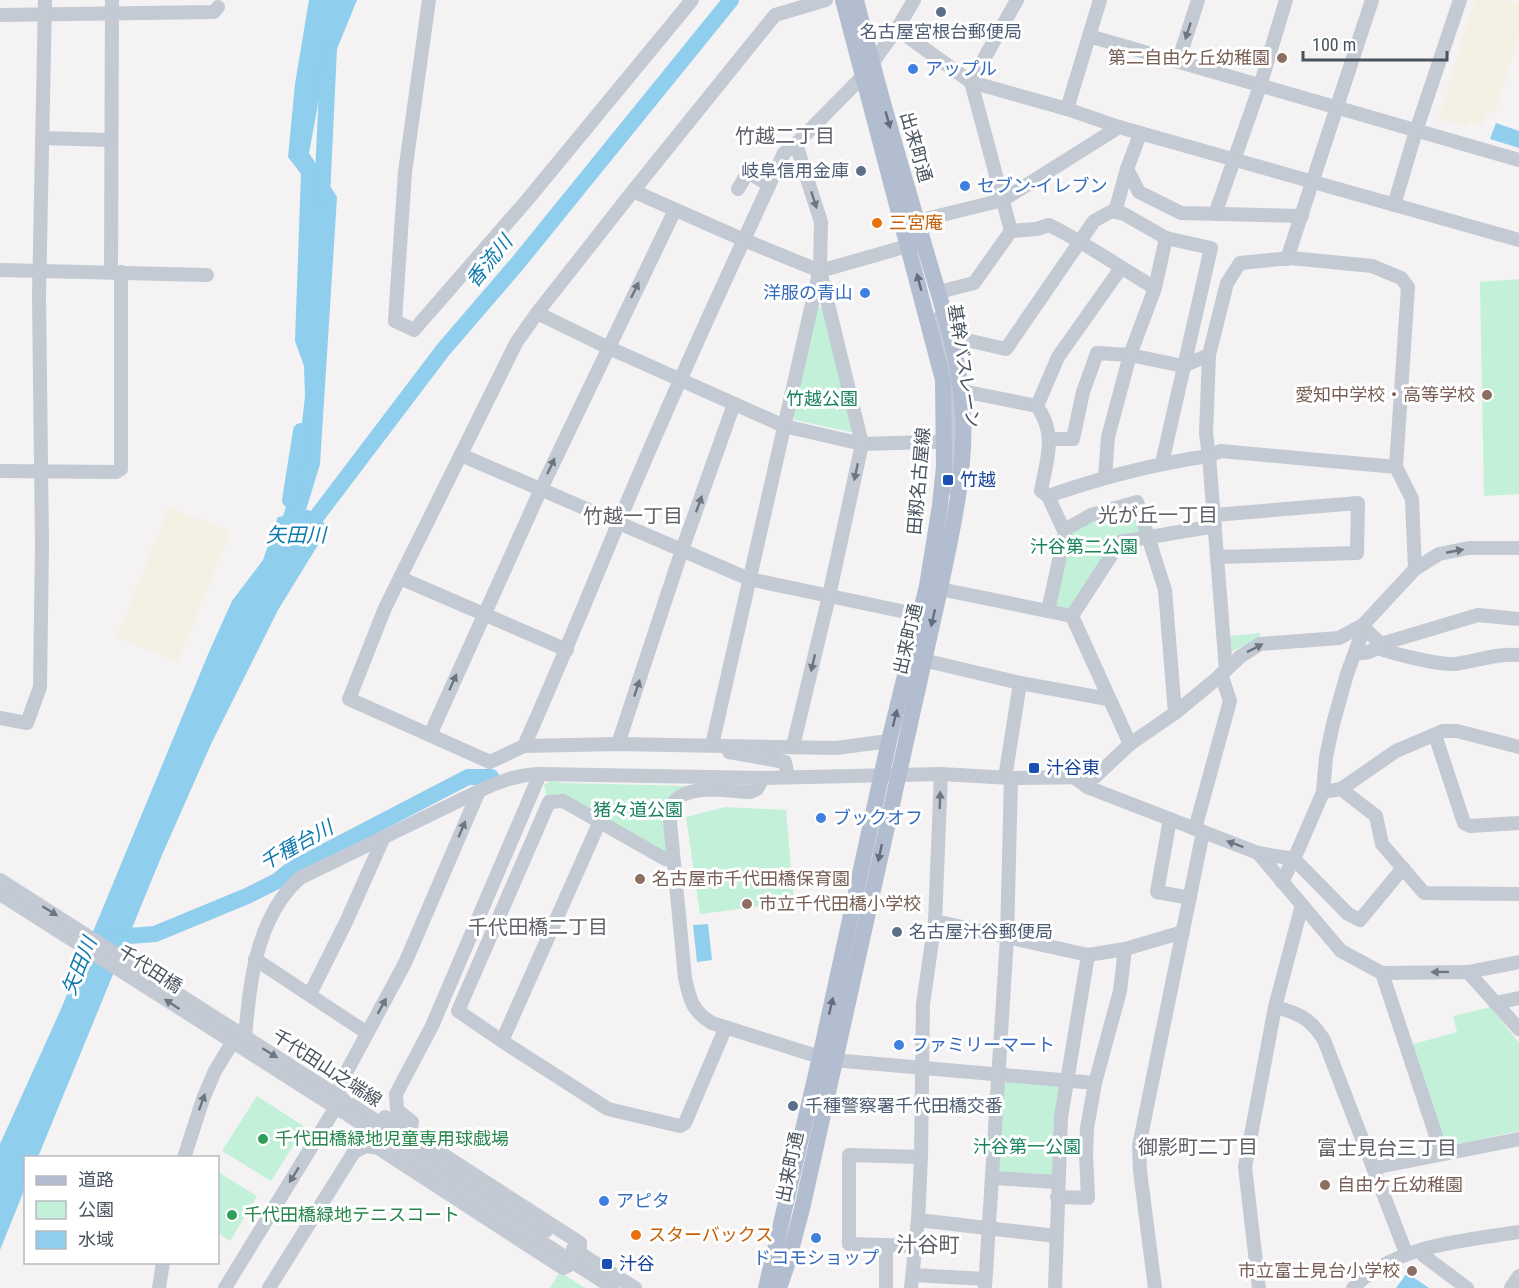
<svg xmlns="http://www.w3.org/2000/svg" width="1519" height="1288" font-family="'Roboto Condensed','Noto Sans JP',sans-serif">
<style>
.green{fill:#c2f0d9}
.sand{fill:#f4f1e4}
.water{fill:#8fceed}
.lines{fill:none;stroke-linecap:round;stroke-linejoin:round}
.river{stroke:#8fceed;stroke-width:16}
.minor{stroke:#c3cad3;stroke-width:14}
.major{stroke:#b2bdd0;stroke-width:16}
.minor-bridge{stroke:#c3cad3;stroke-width:14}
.oneway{fill:#6e7682}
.oneway2{fill:#636d7b}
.service-dot{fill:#5c6f8a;stroke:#fff;stroke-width:2}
.education-dot{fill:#8d6e63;stroke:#fff;stroke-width:2}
.shop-dot{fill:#3f7fe0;stroke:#fff;stroke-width:2}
.food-dot{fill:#e8710a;stroke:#fff;stroke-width:2}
.transit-dot{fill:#1a4fb4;stroke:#fff;stroke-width:2}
.leisure-dot{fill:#2e9e5b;stroke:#fff;stroke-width:2}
.labels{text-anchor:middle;stroke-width:6;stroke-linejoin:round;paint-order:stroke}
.service-label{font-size:18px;fill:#4e5e75;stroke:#fff;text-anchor:start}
.education-label{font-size:18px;fill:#785e54;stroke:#fff;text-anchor:end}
.shop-label{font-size:18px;fill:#366cbe;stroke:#fff;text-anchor:start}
.street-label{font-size:18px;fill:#49525f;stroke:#fff}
.food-label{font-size:18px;fill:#c56008;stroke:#fff;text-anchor:start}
.park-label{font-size:18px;fill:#18835a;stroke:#fff}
.transit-label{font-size:18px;fill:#164399;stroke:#fff;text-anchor:start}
.leisure-label{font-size:18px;fill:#27864d;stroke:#fff;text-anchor:start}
.neighbourhood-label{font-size:20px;fill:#5e6167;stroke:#fff}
.water-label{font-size:20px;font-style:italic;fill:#0d79af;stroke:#fff}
.quarter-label{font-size:21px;fill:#5e6167;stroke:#fff}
</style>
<rect width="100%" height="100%" fill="#f4f2f2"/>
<!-- green -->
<g class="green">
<polygon points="1519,279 1519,494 1484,496 1480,282"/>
<polygon points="823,306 855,428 851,432 795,420 793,416 817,308"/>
<polygon points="1132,505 1142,530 1138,535 1116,538 1070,611 1054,608 1063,533"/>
<polygon points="1260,633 1260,638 1230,652 1230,636"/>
<polygon points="551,781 563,783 688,786 676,791 668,801 669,851 664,853 547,799 544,785"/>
<polygon points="725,807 786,810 794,902 700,914 686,817"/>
<polygon points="1491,1007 1519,1043 1519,1131 1446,1147 1410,1045 1457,1032 1453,1016"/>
<polygon points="1006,1081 1057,1085 1061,1089 1054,1175 1051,1178 997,1173 1004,1085"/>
<polygon points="257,1096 305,1127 271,1181 222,1151"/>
<polygon points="218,1172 257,1196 230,1241 218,1233"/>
<polygon points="560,1272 585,1288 550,1288"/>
</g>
<!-- sand -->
<g class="sand">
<polygon points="1475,0 1507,0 1519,3 1519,33 1494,114 1486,113 1482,126 1468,122 1467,128 1439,117"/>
<polygon points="169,507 230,532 178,662 117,637"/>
</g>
<!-- water -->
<g class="water">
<polygon points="309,0 357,0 321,88 309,153 337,197 320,464 306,510 309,510 329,527 278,610 212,742 162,855 38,1157 26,1158 25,1188 0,1250 0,1144 61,1009 209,652 232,601 263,560 278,517 283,516 296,476 305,396 304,366 295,341 301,174 288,157 295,84"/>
<polygon points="1496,123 1519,131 1519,148 1490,139"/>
<polygon points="708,924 712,960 697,962 693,925"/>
<polygon points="1407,1273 1429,1288 1396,1288"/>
</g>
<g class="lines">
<!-- river -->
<g class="river">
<polyline points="322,196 329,48"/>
<polyline points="290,500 301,431"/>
<polyline points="302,531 308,528 443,350 517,264 731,0"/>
<polyline points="116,937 155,934 247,896 277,881 293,868 468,777 491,777"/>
</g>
<!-- minor -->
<g class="minor">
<polyline points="429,0 405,172 395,321 414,330 528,199 692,0"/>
<polyline points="826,0 775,15 633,191 537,313 516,343 385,608 349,699 490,762 524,746 618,744 836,748 889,741"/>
<path d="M1017,0L971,82L1011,231L1037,229L1049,225C1086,243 1119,267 1155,288"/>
<polyline points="0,15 214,12 218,7"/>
<polyline points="897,29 971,82 1067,109 1119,127"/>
<polyline points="1089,36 1519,160"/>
<polyline points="1178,62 1198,0"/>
<polyline points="1067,109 1100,0"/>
<polyline points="42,138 110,140"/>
<polyline points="1127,169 1139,192 1181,213 1302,216"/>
<polyline points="738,189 748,172 769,185"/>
<polyline points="633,191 744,240 820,271 918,243"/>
<polyline points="1394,205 1416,131 1460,0"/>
<polyline points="1115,212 1127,169 1140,134"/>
<polyline points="1215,214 1260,86 1286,0"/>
<polyline points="909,223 1003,200 1119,127 1519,240"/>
<polyline points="1287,259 1372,0"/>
<polyline points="0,270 207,275"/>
<polyline points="111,272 112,0"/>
<polyline points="939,292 974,283 1011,231"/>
<polyline points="537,313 607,347 784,426 862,444 963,441"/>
<polyline points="939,318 957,436"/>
<polyline points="953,341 962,339 1006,349 1094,221 1112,211 1124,214 1166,238 1211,248 1162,463"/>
<path d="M952,389L1037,406C1057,435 1047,458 1041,491L1048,496L1065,533L1048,611"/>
<polyline points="1037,406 1058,357 1121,268"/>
<polyline points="1050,439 1073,439 1083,392 1097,353 1130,355 1183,366 1209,355"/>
<polyline points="461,455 749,579 920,615"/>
<polyline points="1396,467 1408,287 1401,278 1372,266 1291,258 1240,263 1227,283 1209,355 1206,433 1209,456 1221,451 1396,467 1412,499 1415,569"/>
<polyline points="0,471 116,472 121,469 121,272"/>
<polyline points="1105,477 1108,437 1130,355 1155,288 1166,238"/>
<polyline points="952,488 952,432"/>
<path d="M1048,496C1103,477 1152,464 1209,456L1226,670"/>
<polyline points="1214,515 1358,503 1357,553 1217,557"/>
<polyline points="1064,530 1091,515 1137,502 1165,590 1175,713"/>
<polyline points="400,578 567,650"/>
<polyline points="940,589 1072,616 1130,744"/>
<polyline points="1072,616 1120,542 1215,526"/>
<polyline points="1381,644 1478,615 1519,619"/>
<path d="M1377,648C1394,654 1439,665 1455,664C1477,661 1497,653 1519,655"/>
<polyline points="923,660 1020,683 1108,699"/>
<polyline points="0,718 27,723 40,687 42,545 39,296 45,0"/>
<polyline points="430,735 541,489 675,210"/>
<polyline points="1435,735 1464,823 1470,826 1519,823"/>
<polyline points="618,744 682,550 734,404"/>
<polyline points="712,745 819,273"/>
<path d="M524,746C557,673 587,598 618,524C670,399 727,276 784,153L796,144L862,77L897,29L914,0"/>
<polyline points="793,746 829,596 862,444 820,271 821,222 796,144"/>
<polyline points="729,752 785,762 788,777"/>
<path d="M763,778L757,789L750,792C724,791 679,781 669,811L685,978C690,1000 692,1011 712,1023L820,1057L833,1060L1095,1083L1120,991L1125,949"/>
<polyline points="1005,778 1020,683"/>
<polyline points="1075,778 1087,787 1258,853 1341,951 1382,973 1468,972 1519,962"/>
<polyline points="1341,789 1396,751 1443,731 1457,731 1519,747"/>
<polyline points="1323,792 1341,789 1376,816 1382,844 1424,893 1519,894"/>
<polyline points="1170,819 1157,892 1190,898"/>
<polyline points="600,821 502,1041 458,1011 549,802 563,801 665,859 673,860"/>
<polyline points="1195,829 1230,701 1221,674"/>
<polyline points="1258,853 1294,859 1348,914 1360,920 1403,868"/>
<polyline points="0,880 344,1100"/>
<path d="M1282,882L1298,850L1323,792L1326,757L1333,724L1347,674L1364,628L1381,644C1375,651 1364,655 1355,652"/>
<polyline points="0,894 343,1112"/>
<polyline points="935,921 1088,955 1125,949 1183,932"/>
<polyline points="255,959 367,1033"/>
<polyline points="1468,972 1519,1029"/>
<polyline points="1382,973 1442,1154"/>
<polyline points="310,994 346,922 384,837"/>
<polyline points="1495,1003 1519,998"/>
<path d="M1275,1007C1299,1013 1311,1019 1324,1040L1406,1253"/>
<polyline points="502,1041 608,1109 680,1126 685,1123 725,1029"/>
<polyline points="376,1131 385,1117 580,1243 580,1253"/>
<polyline points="410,1132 412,1122 397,1110 396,1094 432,1026 540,774"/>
<path d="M184,1158L203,1099L215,1071L232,1043L245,1037C250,982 256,917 300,878L479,791C500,781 517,775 540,774L763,778L941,774L1011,778L1095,777L1130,744L1175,713L1215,680L1241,656L1260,644L1339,638L1363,625L1415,569L1439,554L1469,548H1519"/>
<polyline points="1373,1168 1519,1139"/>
<polyline points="992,1178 1057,1182"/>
<polyline points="1057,1197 1088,1198 1086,1154 1087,1128 1095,1083"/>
<polyline points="918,1220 1056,1236"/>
<polyline points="540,1241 613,1288"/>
<polyline points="916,1246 849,1244 849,1155 921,1157"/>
<polyline points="573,1249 635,1288"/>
<polyline points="1422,1250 1424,1256 1467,1288"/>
<polyline points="913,1275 985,1279"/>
<polyline points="159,1288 163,1262"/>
<polyline points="225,1288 336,1107 341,1082 405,963 479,791"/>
<polyline points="269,1288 354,1152 366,1146 378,1148 563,1268 574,1263"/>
<polyline points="886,1288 886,1246"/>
<polyline points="911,1288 918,1220 921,1157 923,1004 935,921 941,774"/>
<polyline points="985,1288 1007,937 1011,778"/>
<polyline points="1055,1288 1061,1117 1088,955"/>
<polyline points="1155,1288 1140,1171 1139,1146 1203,832"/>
<polyline points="1259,1288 1245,1167 1275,1007 1302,905"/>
<path d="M1353,1288C1394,1245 1463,1241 1519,1232"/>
<polyline points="1511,1288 1519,1276"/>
</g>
<!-- major -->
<g class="major">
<polyline points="766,1288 820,1057 889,741 927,586 940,505 944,466 943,380 843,0"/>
<path d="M779,1288L787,1265L802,1209L940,589C952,531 966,473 963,414C960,353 939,298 923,241C899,161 876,81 856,0"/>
</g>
<!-- minor-bridge -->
<g class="minor-bridge">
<polyline points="352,1105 546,1231"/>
<polyline points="348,1115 540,1241"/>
</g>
</g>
<!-- one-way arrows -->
<defs><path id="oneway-solid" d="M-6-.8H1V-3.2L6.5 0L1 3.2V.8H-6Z" transform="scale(1.5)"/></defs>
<g class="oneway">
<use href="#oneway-solid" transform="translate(1188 31) rotate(108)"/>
<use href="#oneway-solid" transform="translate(814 200) rotate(72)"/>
<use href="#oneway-solid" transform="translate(635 290) rotate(-64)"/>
<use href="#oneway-solid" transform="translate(551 466) rotate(-65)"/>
<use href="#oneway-solid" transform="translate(856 472) rotate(102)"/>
<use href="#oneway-solid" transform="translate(699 504) rotate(-70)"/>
<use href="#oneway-solid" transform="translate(1455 551) rotate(-11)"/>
<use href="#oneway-solid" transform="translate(1255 648) rotate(-27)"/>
<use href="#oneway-solid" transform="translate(813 663) rotate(103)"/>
<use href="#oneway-solid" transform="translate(453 682) rotate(-66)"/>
<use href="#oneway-solid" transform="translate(637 688) rotate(-72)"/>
<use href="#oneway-solid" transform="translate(940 800) rotate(-88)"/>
<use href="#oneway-solid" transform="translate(462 829) rotate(-67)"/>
<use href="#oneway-solid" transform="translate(1235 844) rotate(-160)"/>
<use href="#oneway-solid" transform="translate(50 911) rotate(32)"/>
<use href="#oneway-solid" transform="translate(1440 972) rotate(179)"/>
<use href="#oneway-solid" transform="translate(172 1004) rotate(-147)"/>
<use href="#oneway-solid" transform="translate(382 1006) rotate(-61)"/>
<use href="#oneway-solid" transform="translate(270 1053) rotate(32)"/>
<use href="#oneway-solid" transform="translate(202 1102) rotate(-70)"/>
<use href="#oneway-solid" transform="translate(294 1175) rotate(122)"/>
</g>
<g class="oneway2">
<use href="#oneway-solid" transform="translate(888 120) rotate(74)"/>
<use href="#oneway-solid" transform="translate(919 282) rotate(-105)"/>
<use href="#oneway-solid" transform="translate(933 618) rotate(103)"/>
<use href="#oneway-solid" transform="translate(895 718) rotate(-76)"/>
<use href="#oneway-solid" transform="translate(880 853) rotate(102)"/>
<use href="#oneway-solid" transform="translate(831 1006) rotate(-77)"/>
</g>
<!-- markers -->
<g class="service-dot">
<circle cx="941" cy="12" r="6"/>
<circle cx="861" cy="171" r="6"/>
<circle cx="897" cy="932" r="6"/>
<circle cx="793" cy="1106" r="6"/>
</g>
<g class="education-dot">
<circle cx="1282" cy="58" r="6"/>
<circle cx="1487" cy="395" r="6"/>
<circle cx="640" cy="879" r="6"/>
<circle cx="747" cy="904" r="6"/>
<circle cx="1325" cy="1185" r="6"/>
<circle cx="1412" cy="1271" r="6"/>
</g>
<g class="shop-dot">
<circle cx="913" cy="69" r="6"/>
<circle cx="965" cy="186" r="6"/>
<circle cx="865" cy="293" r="6"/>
<circle cx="821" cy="818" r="6"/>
<circle cx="899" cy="1045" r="6"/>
<circle cx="604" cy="1201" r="6"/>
<circle cx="816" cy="1238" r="6"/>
</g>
<g class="food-dot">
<circle cx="877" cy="223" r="6"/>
<circle cx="636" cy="1235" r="6"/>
</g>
<g class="transit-dot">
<rect x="942" y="474" width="12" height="12" rx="3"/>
<rect x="1028" y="762" width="12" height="12" rx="3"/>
<rect x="601" y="1258" width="12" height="12" rx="3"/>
</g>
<g class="leisure-dot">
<circle cx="263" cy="1139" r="6"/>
<circle cx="232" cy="1215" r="6"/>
</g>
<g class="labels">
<!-- service labels -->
<g class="service-label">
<text x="941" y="38" text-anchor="middle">名古屋宮根台郵便局</text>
<text x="849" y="177" text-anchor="end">岐阜信用金庫</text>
<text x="909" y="938">名古屋汁谷郵便局</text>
<text x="805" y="1112">千種警察署千代田橋交番</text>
</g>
<!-- education labels -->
<g class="education-label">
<text x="1270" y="64">第二自由ケ丘幼稚園</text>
<text x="1475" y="401">愛知中学校・高等学校</text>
<text x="652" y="885" text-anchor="start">名古屋市千代田橋保育園</text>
<text x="759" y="910" text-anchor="start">市立千代田橋小学校</text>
<text x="1337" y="1191" text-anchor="start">自由ケ丘幼稚園</text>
<text x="1400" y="1277">市立富士見台小学校</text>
</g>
<!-- shop labels -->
<g class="shop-label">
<text x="925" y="75">アップル</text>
<text x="977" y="192">セブン-イレブン</text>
<text x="853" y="299" text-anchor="end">洋服の青山</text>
<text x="833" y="824">ブックオフ</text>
<text x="911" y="1051">ファミリーマート</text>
<text x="616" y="1207">アピタ</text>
<text x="816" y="1264" text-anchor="middle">ドコモショップ</text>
</g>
<!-- street labels -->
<g class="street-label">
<text transform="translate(916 147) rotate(74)" y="6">出来町通</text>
<text transform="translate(964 366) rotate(81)" y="6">基幹バスレーン</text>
<text transform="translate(919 481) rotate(-85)" y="6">田籾名古屋線</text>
<text transform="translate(908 639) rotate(-77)" y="6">出来町通</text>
<text transform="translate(150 969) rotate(33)" y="6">千代田橋</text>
<text transform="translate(327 1068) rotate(33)" y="6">千代田山之端線</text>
<text transform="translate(790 1167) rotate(-78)" y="6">出来町通</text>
</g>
<!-- food labels -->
<g class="food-label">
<text x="889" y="229">三宮庵</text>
<text x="648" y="1241">スターバックス</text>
</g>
<!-- park labels -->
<g class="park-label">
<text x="822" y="405">竹越公園</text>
<text x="1084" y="553">汁谷第二公園</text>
<text x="638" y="816">猪々道公園</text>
<text x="1027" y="1153">汁谷第一公園</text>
</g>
<!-- transit labels -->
<g class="transit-label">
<text x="960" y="486">竹越</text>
<text x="1046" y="774">汁谷東</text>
<text x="619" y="1270">汁谷</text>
</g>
<!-- leisure labels -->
<g class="leisure-label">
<text x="275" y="1145">千代田橋緑地児童専用球戯場</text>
<text x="244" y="1221">千代田橋緑地テニスコート</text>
</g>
<!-- neighbourhood labels -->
<g class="neighbourhood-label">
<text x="785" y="143">竹越二丁目</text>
<text x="1158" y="522">光が丘一丁目</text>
<text x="633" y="523">竹越一丁目</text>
<text x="538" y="934">千代田橋二丁目</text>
<text x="1198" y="1154">御影町二丁目</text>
<text x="1387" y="1155">富士見台三丁目</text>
</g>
<!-- water labels -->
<g class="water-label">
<text transform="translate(489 261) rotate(-51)" y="7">香流川</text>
<text x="296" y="542">矢田川</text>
<text transform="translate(296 845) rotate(-29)" y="7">千種台川</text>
<text transform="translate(79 966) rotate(-68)" y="7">矢田川</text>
</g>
<!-- quarter labels -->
<g class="quarter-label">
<text x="928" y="1252">汁谷町</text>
</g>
</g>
<!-- legend -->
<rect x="24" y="1156" width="195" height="108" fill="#ffffff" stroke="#b6babf" stroke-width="1.5"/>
<rect x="36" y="1176" width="30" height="9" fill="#b2bdd0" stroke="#b6babf" stroke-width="1.5"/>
<text x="78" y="1186" font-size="18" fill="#49525f">道路</text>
<rect x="36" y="1201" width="30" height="18" fill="#c2f0d9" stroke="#b6babf" stroke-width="1.5"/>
<text x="78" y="1216" font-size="18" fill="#49525f">公園</text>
<rect x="36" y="1231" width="30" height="18" fill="#8fceed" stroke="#b6babf" stroke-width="1.5"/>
<text x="78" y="1246" font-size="18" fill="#49525f">水域</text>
<!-- scale -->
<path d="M1303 51v9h144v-9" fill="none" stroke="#49525f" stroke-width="3"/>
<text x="1312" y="51" font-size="18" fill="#49525f" stroke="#ffffff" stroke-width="4.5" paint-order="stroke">100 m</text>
</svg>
